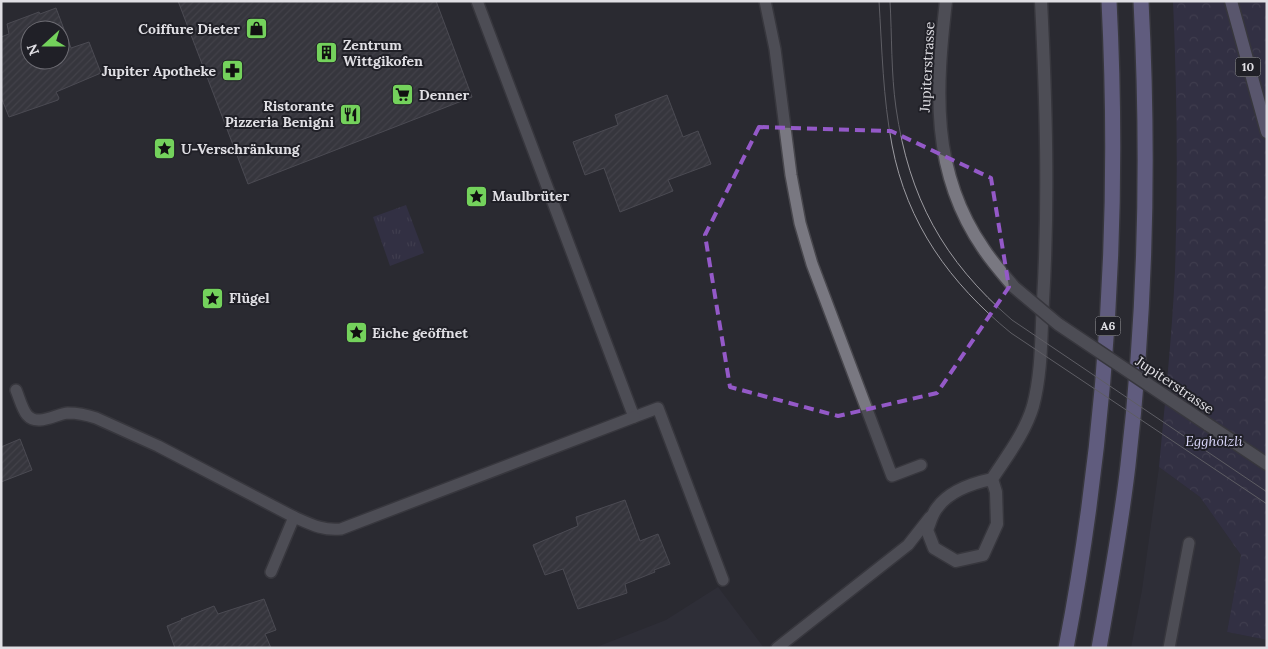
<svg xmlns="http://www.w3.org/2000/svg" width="1268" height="649" font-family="Lora,serif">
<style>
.built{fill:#34333f}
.forest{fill:url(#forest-crowns)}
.park{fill:url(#park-tufts)}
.building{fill:url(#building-hatch);stroke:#73727b;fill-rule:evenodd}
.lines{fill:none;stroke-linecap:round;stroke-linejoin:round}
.service-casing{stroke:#48474d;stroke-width:14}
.minor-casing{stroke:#48474d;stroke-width:15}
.primary-casing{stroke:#48474d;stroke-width:15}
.motorway-casing{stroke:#48474d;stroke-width:18}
.service{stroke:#797881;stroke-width:11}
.minor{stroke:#797881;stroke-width:12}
.primary{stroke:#928cb7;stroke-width:12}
.motorway{stroke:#a29adb;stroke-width:15}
.tram{stroke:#9c9ba1;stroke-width:1}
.minor-bridge-casing{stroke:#48474d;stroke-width:15;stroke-linecap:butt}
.minor-bridge{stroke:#797881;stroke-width:12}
.marked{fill:none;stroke:#9459c8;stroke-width:4;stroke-dasharray:10 6;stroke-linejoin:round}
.labels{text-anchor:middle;stroke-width:4;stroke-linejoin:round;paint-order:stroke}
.shield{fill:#202027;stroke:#a6a6ab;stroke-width:1}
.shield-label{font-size:12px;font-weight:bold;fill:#e0dfe4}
.poi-label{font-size:14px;font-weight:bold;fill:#e0dfe4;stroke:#202027;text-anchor:start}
.street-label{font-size:14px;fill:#e0dfe4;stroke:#202027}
.park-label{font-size:14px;font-style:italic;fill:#dbd8fc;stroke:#202027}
</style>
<defs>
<pattern id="forest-crowns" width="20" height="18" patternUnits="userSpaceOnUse" patternTransform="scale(1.25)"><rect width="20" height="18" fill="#3d3859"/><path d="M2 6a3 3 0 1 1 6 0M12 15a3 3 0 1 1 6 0" fill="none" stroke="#595471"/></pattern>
<pattern id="park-tufts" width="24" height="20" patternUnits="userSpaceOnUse" patternTransform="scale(1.25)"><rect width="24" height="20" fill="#3d3859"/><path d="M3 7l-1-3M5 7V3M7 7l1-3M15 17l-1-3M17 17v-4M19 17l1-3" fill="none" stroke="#595471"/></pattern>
<pattern id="building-hatch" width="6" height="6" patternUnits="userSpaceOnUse" patternTransform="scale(1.25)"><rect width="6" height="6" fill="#46454d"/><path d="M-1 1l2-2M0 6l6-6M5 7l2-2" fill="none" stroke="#605f66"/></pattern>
</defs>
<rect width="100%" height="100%" fill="#2a2a31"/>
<!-- built -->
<g class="built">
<polygon points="1159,467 1200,497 1241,555 1227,632 1267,640 1267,648 1131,648 1142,590"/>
<polygon points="718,587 764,648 594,648 666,620"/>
</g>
<!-- forest -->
<path class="forest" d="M1173,1H1267V640L1227,632L1241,555L1200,497L1159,467C1165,402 1172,336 1175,271C1178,181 1177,91 1173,1Z"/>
<!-- park -->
<polygon class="park" points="406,205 424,253 390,266 373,217"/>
<!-- building -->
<g class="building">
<polygon points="178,1 436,1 472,97 248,184"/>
<path d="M56,8L71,48L89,42L101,73L56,92L59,98L58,100L9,117L1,97V37L9,34L7,24L39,12L40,14ZM30,30H60V60H30Z"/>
<polygon points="667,95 683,137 698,131 711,164 668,180 673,191 620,212 604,168 585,175 573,142 618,125 615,115"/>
<polygon points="20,439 32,470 1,482 1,447"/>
<polygon points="625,500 640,541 658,534 670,564 654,570 655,572 625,584 627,593 578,609 563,569 545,575 533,545 578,526 576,517"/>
<polygon points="264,599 276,630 265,634 271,648 175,648 167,626 182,620 181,619 214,606 218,614"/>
</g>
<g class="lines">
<defs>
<g id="service">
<polyline points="477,1 634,417 658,408 723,580"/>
<polyline points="765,1 775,49 791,175 800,223 812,264 892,476 921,465"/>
<path d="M16,390C19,397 22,409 27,415C37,427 56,414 68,413C78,413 87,415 96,418L158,446L294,517L271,572"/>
<path d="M294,517C310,524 323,531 341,529L634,417"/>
<polyline points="777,648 908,545 930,517"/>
<polyline points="1169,648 1189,543"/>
</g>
<g id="minor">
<path d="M946,1C936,89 930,171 983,248C992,262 1003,274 1014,287"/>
<polyline points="1207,424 1267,464"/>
<path d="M992,479L996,492L997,524L983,555L956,561L934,548L927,530C930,523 932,514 937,508C949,491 973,483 992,479C1007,456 1025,433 1033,406C1042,372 1041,336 1043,301C1049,201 1046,101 1041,1"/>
</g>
<polyline id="primary" points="1231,1 1267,132"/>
<g id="motorway">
<path d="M1066,648C1107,434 1120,218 1109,1"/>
<path d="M1099,648C1110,587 1121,526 1128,465C1146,311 1149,156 1141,1"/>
</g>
</defs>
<!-- service casing -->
<use href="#service" class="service-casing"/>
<!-- minor casing -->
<use href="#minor" class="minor-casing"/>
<!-- primary casing -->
<use href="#primary" class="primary-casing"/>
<!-- motorway casing -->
<use href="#motorway" class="motorway-casing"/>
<!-- service -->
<use href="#service" class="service"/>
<!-- minor -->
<use href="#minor" class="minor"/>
<!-- primary -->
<use href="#primary" class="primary"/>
<!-- motorway -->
<use href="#motorway" class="motorway"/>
<!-- tram -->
<g class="tram">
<path d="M879,1C882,49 883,98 892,145C907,224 950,283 1011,333L1267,504"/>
<path d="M890,1C892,36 891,73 896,108C909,198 943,260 1012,320L1267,492"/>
</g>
<defs>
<polyline id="minor-bridge" points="1014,287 1058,324 1207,424"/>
</defs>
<!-- minor-bridge casing -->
<use href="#minor-bridge" class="minor-bridge-casing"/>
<!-- minor-bridge -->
<use href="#minor-bridge" class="minor-bridge"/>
</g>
<!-- marked area -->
<path d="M0 0H1268V649H0ZM759,127L891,131L991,178L1009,287L937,393L838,416L730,387L705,235Z" fill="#2a2a31" fill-opacity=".55" fill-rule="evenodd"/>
<path class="marked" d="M759,127L891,131L991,178L1009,287L937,393L838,416L730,387L705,235Z"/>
<!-- icons -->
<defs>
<symbol id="shop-square" viewBox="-11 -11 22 22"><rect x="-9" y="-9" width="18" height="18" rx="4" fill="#74d25c" stroke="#202027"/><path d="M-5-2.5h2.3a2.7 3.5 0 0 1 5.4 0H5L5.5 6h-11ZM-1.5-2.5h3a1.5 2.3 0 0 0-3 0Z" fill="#111"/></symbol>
<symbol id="building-square" viewBox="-11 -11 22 22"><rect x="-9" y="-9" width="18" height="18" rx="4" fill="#74d25c" stroke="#202027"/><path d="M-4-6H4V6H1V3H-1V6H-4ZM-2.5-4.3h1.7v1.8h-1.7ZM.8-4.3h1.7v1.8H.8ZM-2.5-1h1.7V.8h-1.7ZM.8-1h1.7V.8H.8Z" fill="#111"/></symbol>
<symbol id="pharmacy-square" viewBox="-11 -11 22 22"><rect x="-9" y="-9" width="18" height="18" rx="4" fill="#74d25c" stroke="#202027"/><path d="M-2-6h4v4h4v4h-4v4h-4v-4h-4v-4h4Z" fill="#111"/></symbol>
<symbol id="supermarket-square" viewBox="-11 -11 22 22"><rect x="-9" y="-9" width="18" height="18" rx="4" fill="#74d25c" stroke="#202027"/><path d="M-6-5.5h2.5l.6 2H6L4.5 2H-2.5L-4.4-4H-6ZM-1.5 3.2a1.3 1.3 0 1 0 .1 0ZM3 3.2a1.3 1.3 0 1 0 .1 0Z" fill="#111"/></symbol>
<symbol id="restaurant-square" viewBox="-11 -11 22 22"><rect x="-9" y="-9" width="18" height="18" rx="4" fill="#74d25c" stroke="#202027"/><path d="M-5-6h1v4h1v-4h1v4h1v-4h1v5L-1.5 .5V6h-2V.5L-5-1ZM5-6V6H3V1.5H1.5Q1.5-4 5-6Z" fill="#111"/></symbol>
<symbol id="sight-square" viewBox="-11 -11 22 22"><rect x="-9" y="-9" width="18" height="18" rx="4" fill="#74d25c" stroke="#202027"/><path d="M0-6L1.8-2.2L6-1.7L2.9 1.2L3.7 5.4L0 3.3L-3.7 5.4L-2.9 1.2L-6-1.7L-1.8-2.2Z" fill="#111"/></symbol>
</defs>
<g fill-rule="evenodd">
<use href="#shop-square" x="244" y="16" width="25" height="25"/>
<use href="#building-square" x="314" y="40" width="25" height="25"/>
<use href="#pharmacy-square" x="220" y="58" width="25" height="25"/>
<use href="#supermarket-square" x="390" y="82" width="25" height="25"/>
<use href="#restaurant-square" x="338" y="102" width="25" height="25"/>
<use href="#sight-square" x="152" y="136" width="25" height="25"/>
<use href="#sight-square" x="464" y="184" width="25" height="25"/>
<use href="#sight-square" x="200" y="286" width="25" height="25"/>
<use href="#sight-square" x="344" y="320" width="25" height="25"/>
</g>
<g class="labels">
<!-- shield labels -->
<g class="shield">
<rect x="1235.5" y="57.5" width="25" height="19" rx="4"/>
<rect x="1095.5" y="316.5" width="25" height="19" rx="4"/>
</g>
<g class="shield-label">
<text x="1248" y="71">10</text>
<text x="1108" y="330">A6</text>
</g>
<!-- poi labels -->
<g class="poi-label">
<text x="240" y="34" text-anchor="end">Coiffure Dieter</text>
<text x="343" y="50">Zentrum<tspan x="343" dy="16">Wittgikofen</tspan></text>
<text x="216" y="76" text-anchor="end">Jupiter Apotheke</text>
<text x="419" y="100">Denner</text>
<text x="334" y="111" text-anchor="end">Ristorante<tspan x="334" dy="16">Pizzeria Benigni</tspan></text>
<text x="181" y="154">U-Verschränkung</text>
<text x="492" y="201">Maulbrüter</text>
<text x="229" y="303">Flügel</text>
<text x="372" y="338">Eiche geöffnet</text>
</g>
<!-- street labels -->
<g class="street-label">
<text transform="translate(927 67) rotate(-87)" y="5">Jupiterstrasse</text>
<text transform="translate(1175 385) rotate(34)" y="5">Jupiterstrasse</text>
</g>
<!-- park labels -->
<g class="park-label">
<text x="1214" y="446">Egghölzli</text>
</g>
</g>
<!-- border -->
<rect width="1268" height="649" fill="none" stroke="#e0dfe4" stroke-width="5"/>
<!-- north arrow -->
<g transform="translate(45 45) rotate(249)"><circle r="24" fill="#202027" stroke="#6d6c73"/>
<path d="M0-4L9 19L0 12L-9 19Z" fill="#74d25c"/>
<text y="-8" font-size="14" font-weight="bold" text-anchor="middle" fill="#e0dfe4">N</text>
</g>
</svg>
